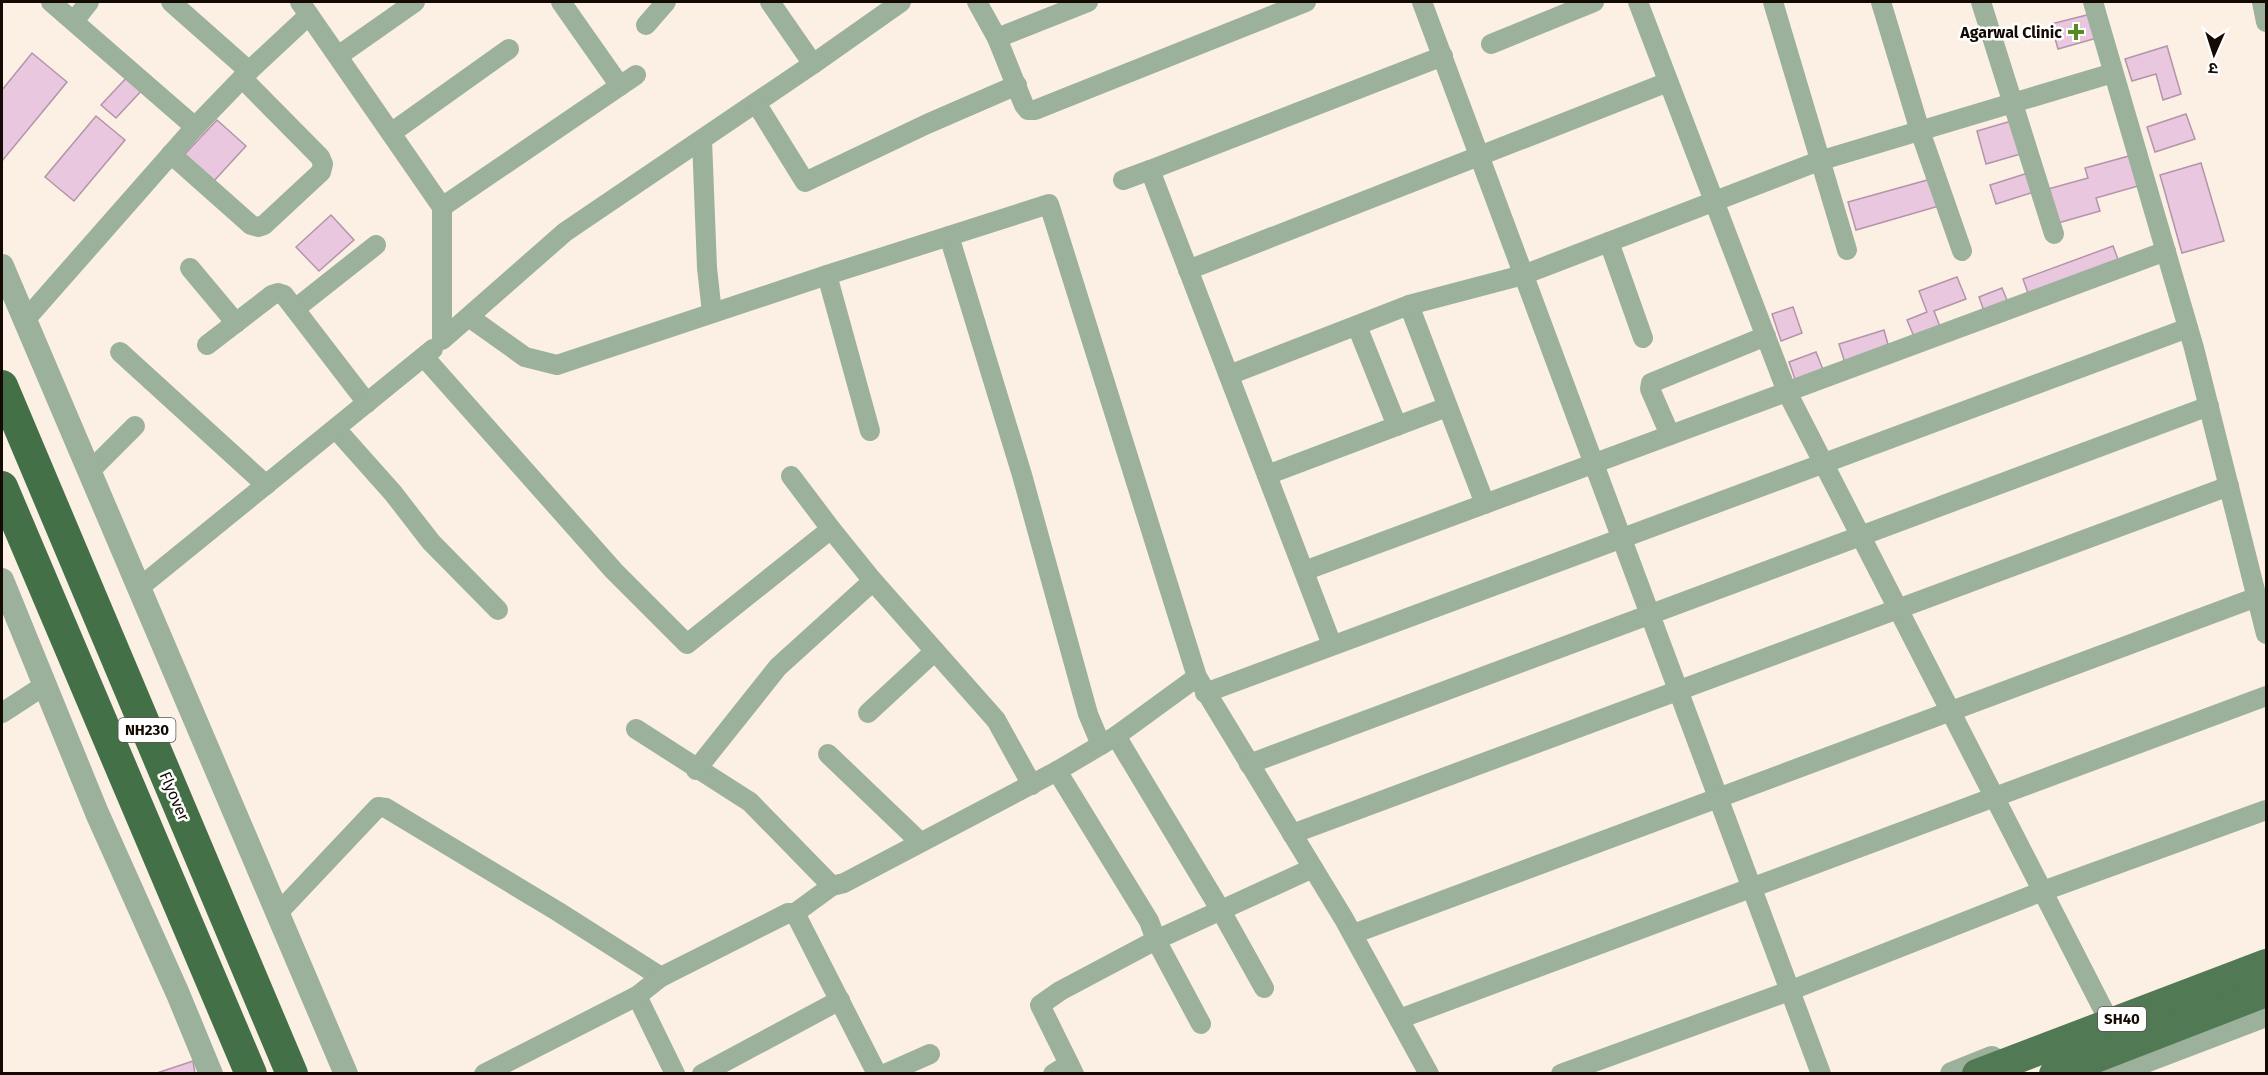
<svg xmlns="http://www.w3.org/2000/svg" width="2268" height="1075" font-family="'Fira Sans','Noto Sans Devanagari',sans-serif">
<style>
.building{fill:#e9c8df;stroke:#b394aa;stroke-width:1.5}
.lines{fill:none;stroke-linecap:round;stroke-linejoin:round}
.minor{stroke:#9bb19b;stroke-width:20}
.tertiary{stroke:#9bb19b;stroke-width:24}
.primary{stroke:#517a54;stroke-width:30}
.trunk{stroke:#437047;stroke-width:32}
.poi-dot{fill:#578a21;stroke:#fff;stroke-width:2}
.labels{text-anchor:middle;stroke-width:5;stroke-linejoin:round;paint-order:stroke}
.shield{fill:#fff;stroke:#5a544f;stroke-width:1.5}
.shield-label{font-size:15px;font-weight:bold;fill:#140a03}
.poi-label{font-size:16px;font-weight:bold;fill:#140a03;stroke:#fff;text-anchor:end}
.street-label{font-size:16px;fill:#140a03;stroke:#fff}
</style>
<rect width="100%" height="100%" fill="#fcf0e5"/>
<!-- building -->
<g class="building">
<polygon points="2091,14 2097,38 2058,49 2051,24"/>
<polygon points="2167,46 2181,94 2163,100 2156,74 2132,81 2125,59"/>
<polygon points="32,53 67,82 2,161 2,90"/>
<polygon points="129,75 144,88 116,118 101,105"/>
<polygon points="2186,114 2195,139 2155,152 2147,127"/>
<polygon points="96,116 125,140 74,201 45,177"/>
<polygon points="217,120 246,146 213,182 183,156"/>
<polygon points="2015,120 2024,153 1986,164 1977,131"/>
<polygon points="2129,156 2138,186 2096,198 2100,211 2058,223 2048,189 2088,178 2085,168"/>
<polygon points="2201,163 2224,241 2182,253 2160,175"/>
<polygon points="2028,173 2034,192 1996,204 1990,185"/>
<polygon points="1931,179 1939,206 1856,230 1848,202"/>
<polygon points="331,215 354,240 319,271 296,247"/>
<polygon points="2113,246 2119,262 2029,296 2023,279"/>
<polygon points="1957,277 1966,299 1934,311 1941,329 1915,339 1907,320 1927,312 1919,291"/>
<polygon points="2002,288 2009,305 1985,314 1979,297"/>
<polygon points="1793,307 1802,333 1781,341 1772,314"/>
<polygon points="1884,330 1889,348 1845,363 1839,344"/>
<polygon points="1816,352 1824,372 1796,382 1789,362"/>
<polygon points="193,1061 195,1074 154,1074"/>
</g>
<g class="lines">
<!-- minor -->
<g class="minor">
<polyline points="51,2 195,127"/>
<polyline points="171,2 249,71"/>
<polyline points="300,2 442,207 442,340 565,232 813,64"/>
<polyline points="561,2 620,86"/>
<polyline points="770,2 813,64 901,2"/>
<polyline points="977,2 997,38 1024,105 1028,110 1035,110 1306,2"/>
<polyline points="1422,2 1821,1074"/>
<polyline points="1638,2 1787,392 2106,1015"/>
<polyline points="1773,2 1847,250"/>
<polyline points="1881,2 1920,131 1962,251"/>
<polyline points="1981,2 2054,234"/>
<polyline points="2093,2 2194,348 2266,634"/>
<polyline points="2262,2 2266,22"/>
<polyline points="74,21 89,2"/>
<polyline points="646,25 666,2"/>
<polyline points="997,38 1088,2"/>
<polyline points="1491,44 1594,2"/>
<polyline points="338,56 415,2"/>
<polyline points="756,103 805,182 927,124 1017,85"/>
<polyline points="391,133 509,49"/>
<polyline points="702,140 707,268 712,313"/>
<polyline points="171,154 251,225 258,227 264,225 321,172 323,164 320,157 242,78"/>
<polyline points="1123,180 1150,170"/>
<polyline points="442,207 636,75"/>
<polyline points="949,236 1022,475 1088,714 1101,745"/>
<polyline points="1609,242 1643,338"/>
<polyline points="190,268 236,323"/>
<polyline points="1188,270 1668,82"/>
<polyline points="827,275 870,431"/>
<polyline points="1409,305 1485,504"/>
<polyline points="295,309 376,245"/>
<polyline points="469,317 525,357 557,365 827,275 1049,204 1197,677 1344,919 1429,1074"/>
<polyline points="26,319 195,127 249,71 309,15"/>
<polyline points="1357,326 1397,426"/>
<polyline points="207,345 272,295 278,293 284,295 367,403"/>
<polyline points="120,352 266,485"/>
<polyline points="424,357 614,571 687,644 831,529 873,581 996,720 1032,785"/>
<polyline points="1229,375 1409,305 1523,275 1819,161 2113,73"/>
<polyline points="336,429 393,493 431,542 498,610"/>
<polyline points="1670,435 1650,389 1651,383 1766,336"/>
<polyline points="90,471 135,426"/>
<polyline points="1267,475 1447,407"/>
<polyline points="791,476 831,529"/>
<polyline points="1304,571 2166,251"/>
<polyline points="140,587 433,349"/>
<polyline points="1332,645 1150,170 1443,56"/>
<polyline points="1205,693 2188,328"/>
<polyline points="2,713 45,685"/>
<polyline points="868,713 935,651"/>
<polyline points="636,729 750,802 832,886"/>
<polyline points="1116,736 1220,909 1264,988"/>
<polyline points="828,754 920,842"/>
<polyline points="1249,764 2209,406"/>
<polyline points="696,770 778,667 873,581"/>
<polyline points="1057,771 1149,921 1156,940 1201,1024"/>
<polyline points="1292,834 2229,486"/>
<polyline points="278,913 378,807 386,808 557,911 661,977"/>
<polyline points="795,913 877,1074"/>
<polyline points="1353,934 2257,597"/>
<polyline points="637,996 675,1074"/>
<polyline points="1399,1019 2266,696"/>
<polyline points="484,1074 637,996 661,977 788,913 795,913 832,886 844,883 1057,771 1116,736 1197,677"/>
<polyline points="702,1074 840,1000"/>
<polyline points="885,1074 930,1054"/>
<polyline points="1053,1074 1069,1064"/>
<polyline points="1074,1074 1040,1005 1060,991 1156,940 1313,868"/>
<polyline points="1561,1074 1789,991 2043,891 2266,810"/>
</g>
<!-- tertiary -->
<g class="tertiary">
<polyline points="2,266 346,1074"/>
<polyline points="2,580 97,813 178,994 211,1074"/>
<polyline points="1952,1074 1992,1058"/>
<polyline points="2111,1074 2266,1015"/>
</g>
<!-- primary -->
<g class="primary">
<polyline points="1977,1074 2266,964"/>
<polyline points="2054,1074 2266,992"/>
</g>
<!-- trunk -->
<g class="trunk">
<polyline points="2,386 292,1074"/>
<polyline points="2,487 251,1074"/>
</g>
</g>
<!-- markers -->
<path class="poi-dot" d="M2073 23h6v6h6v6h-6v6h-6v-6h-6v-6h6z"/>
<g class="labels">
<!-- shield labels -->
<g class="shield">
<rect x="118.5" y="718" width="57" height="24" rx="4.5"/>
<rect x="2098" y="1007" width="48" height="24" rx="4.5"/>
</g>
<g class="shield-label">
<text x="147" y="735">NH230</text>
<text x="2122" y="1024">SH40</text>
</g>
<!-- poi labels -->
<g class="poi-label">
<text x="2062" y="38">Agarwal Clinic</text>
</g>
<!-- street labels -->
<g class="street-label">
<text transform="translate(175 796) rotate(67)" y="6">Flyover</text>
</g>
</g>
<!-- border -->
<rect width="2268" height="1075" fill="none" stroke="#140a03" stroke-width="6"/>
<!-- north arrow -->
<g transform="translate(2214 54) rotate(183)" stroke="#ffffff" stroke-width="4.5" paint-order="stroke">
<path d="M0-4.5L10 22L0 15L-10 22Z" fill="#140a03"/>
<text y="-9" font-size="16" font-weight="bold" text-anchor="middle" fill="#140a03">उ</text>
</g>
</svg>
